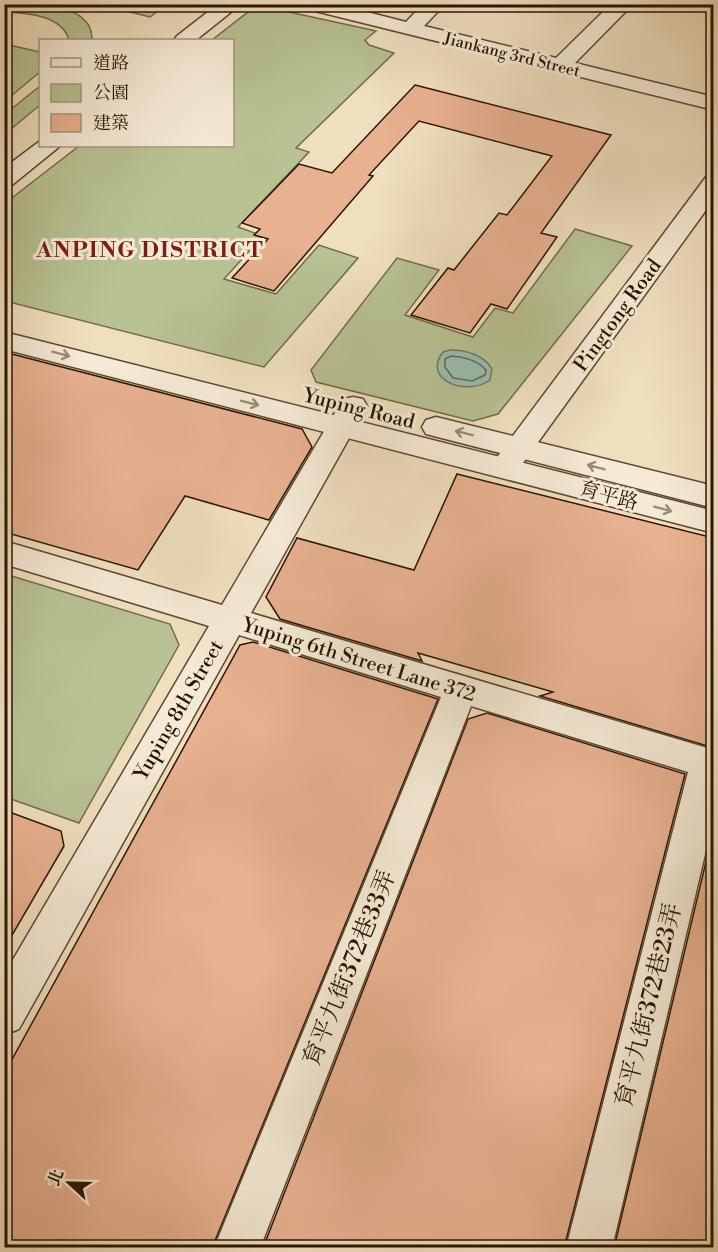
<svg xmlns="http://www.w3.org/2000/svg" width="718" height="1252" font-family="'Libre Bodoni','Noto Serif TC',serif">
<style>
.green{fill:#b8c293;stroke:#716c4a;stroke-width:1.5}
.water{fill:#9abdaf;stroke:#6d7a69;stroke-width:1.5}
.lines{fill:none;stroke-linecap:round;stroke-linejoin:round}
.shore{stroke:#626958;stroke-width:1.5}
.building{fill:#e8b190;stroke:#2a1501;stroke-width:1.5}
.minor-casing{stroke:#5c4830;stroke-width:3}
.tertiary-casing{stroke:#5c4830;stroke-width:3}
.minor{fill:#f5ead5;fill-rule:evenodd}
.tertiary{fill:#f5ead5;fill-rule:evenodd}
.oneway{stroke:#9a8a76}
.labels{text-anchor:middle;stroke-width:6;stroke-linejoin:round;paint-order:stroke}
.far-street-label{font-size:16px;fill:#2a1501;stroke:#f5ead5}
.street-label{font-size:20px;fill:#2a1501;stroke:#f5ead5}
.far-district-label{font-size:22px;font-weight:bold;letter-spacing:1.5px;fill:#7a1f14;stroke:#f5ead5}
.near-street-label{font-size:24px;fill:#2a1501;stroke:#f5ead5}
</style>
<rect width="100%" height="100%" fill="#f0dfbf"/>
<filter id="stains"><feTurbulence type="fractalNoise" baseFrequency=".00333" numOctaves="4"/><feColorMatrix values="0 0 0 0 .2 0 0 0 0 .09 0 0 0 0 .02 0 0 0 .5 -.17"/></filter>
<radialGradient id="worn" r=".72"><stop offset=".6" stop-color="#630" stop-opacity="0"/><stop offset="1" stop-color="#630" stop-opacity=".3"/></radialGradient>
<!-- green -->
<g class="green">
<path d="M4,5C29,4 74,1 89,26C91,30 92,37 92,40H69C62,15 27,13 5,12Z"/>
<polygon points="102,5 166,4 166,5 150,17"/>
<polygon points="257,5 376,31 365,40 369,45 394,53 296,148 309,152 238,227 263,236 224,279 276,294 319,245 358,258 264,367 5,301 4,204 79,146 232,146 232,40 212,40"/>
<polygon points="5,44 40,52 40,72 5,101"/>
<polygon points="40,86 40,105 5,134 5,114"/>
<polygon points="575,229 632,246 498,414 473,421 316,382 311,370 397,258 439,270 405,315 473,337 495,308 513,313"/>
<polygon points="5,574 170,624 179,645 79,823 5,797"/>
</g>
<!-- water -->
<path class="water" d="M450,350C466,350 484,355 492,369L490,380C467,397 421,380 443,352Z"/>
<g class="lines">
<!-- shore -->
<path class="shore" d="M451,356C463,356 478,361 486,370L485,375L472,381L453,378L445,367V359Z"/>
</g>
<!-- building -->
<g class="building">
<polygon points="415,85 611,135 541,233 557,237 507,309 491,304 470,333 411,315 448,268 454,270 499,213 507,215 552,156 419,121 369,175 373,176 274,291 232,278 268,239 254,235 260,229 242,223 299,164 332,173"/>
<polygon points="4,352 302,429 312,447 269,520 185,496 138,570 4,532"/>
<polygon points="457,474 714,538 714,748 540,696 553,692 418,653 422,661 280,619 266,597 297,538 414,570"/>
<polygon points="253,642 438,699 212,1248 4,1248 4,1074 240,645"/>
<polygon points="487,713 685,774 564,1248 263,1248 468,719"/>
<polygon points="4,810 61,831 64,846 4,949"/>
<polygon points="714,828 714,1248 614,1248"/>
</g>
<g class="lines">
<defs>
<g id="minor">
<polygon points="218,4 241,4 196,40 174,40 177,36"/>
<polygon points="300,4 336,4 406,22 423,4 445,4 424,26 556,58 611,4 633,4 575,63 714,97 714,110 303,8"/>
<polygon points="40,141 40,146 60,146 12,185 4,187 4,168"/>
<polygon points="714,175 714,199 515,474 505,477 495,474 490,467 495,460 706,177"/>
<polygon points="353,397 363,399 367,406 251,613 714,750 714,816 612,1248 566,1248 688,772 471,706 260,1248 214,1248 441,697 239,635 19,1029 4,1035 4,975 209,626 4,564 4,541 222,605 343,399"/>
</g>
<g id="tertiary">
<polygon points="4,332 714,511 714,533 4,349"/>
<polygon points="436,417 714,486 714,508 426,434 422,427 426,420"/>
</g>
</defs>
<!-- minor casing -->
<use href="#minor" class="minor-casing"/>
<!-- tertiary casing -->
<use href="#tertiary" class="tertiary-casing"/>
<!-- minor -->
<use href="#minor" class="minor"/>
<!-- tertiary -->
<use href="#tertiary" class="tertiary"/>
</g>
<!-- one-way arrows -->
<defs><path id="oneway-shaft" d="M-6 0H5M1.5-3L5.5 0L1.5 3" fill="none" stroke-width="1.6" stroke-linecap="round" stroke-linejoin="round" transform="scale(1.5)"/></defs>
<g class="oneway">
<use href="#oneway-shaft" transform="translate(61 354) rotate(15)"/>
<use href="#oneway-shaft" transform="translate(250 403) rotate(14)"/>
<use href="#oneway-shaft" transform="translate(464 433) rotate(-166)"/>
<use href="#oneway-shaft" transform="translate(596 467) rotate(-165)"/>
<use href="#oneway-shaft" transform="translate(663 509) rotate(15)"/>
</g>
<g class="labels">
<!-- far-street labels -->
<g class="far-street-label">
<text transform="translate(512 54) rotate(14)" y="6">Jiankang 3rd Street</text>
</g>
<!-- street labels -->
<g class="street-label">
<text transform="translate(617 315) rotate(-54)" y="7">Pingtong Road</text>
<text transform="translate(359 408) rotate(14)" y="7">Yuping Road</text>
<text transform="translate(609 495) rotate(15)" y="7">育平路</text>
<text transform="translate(359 659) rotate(17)" y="7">Yuping 6th Street Lane 372</text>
<text transform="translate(178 710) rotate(-60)" y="7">Yuping 8th Street</text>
</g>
<!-- far-district labels -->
<g class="far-district-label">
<text x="150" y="257">ANPING DISTRICT</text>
</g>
<!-- near-street labels -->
<g class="near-street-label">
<text transform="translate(349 968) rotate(-68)" y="8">育平九街372巷33弄</text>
<text transform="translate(648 1005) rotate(-76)" y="8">育平九街372巷23弄</text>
</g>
</g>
<!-- margin -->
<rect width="718" height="1252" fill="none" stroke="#f0dfbf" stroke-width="24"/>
<rect x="6" y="6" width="706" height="1240" fill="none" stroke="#2a1501" stroke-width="3"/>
<rect x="12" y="12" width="694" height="1228" fill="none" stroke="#2a1501" stroke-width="1.5"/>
<!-- legend -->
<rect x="39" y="39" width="195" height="108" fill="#f5ead5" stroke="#a49580" stroke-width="1.5"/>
<rect x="51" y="58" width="30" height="9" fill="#f5ead5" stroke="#a49580" stroke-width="1.5"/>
<text x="93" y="69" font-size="18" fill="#2a1501">道路</text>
<rect x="51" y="84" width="30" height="18" fill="#b8c293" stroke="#a49580" stroke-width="1.5"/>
<text x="93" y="99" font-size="18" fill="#2a1501">公園</text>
<rect x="51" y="114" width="30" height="18" fill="#e8b190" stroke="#a49580" stroke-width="1.5"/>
<text x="93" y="129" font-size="18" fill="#2a1501">建築</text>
<!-- north arrow -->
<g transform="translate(69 1183) rotate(292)" stroke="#f5ead5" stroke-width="4.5" paint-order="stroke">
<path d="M0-4.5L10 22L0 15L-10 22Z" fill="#2a1501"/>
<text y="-9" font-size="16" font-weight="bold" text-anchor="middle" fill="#2a1501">北</text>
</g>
<rect width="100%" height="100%" filter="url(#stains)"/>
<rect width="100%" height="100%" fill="url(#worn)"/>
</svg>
